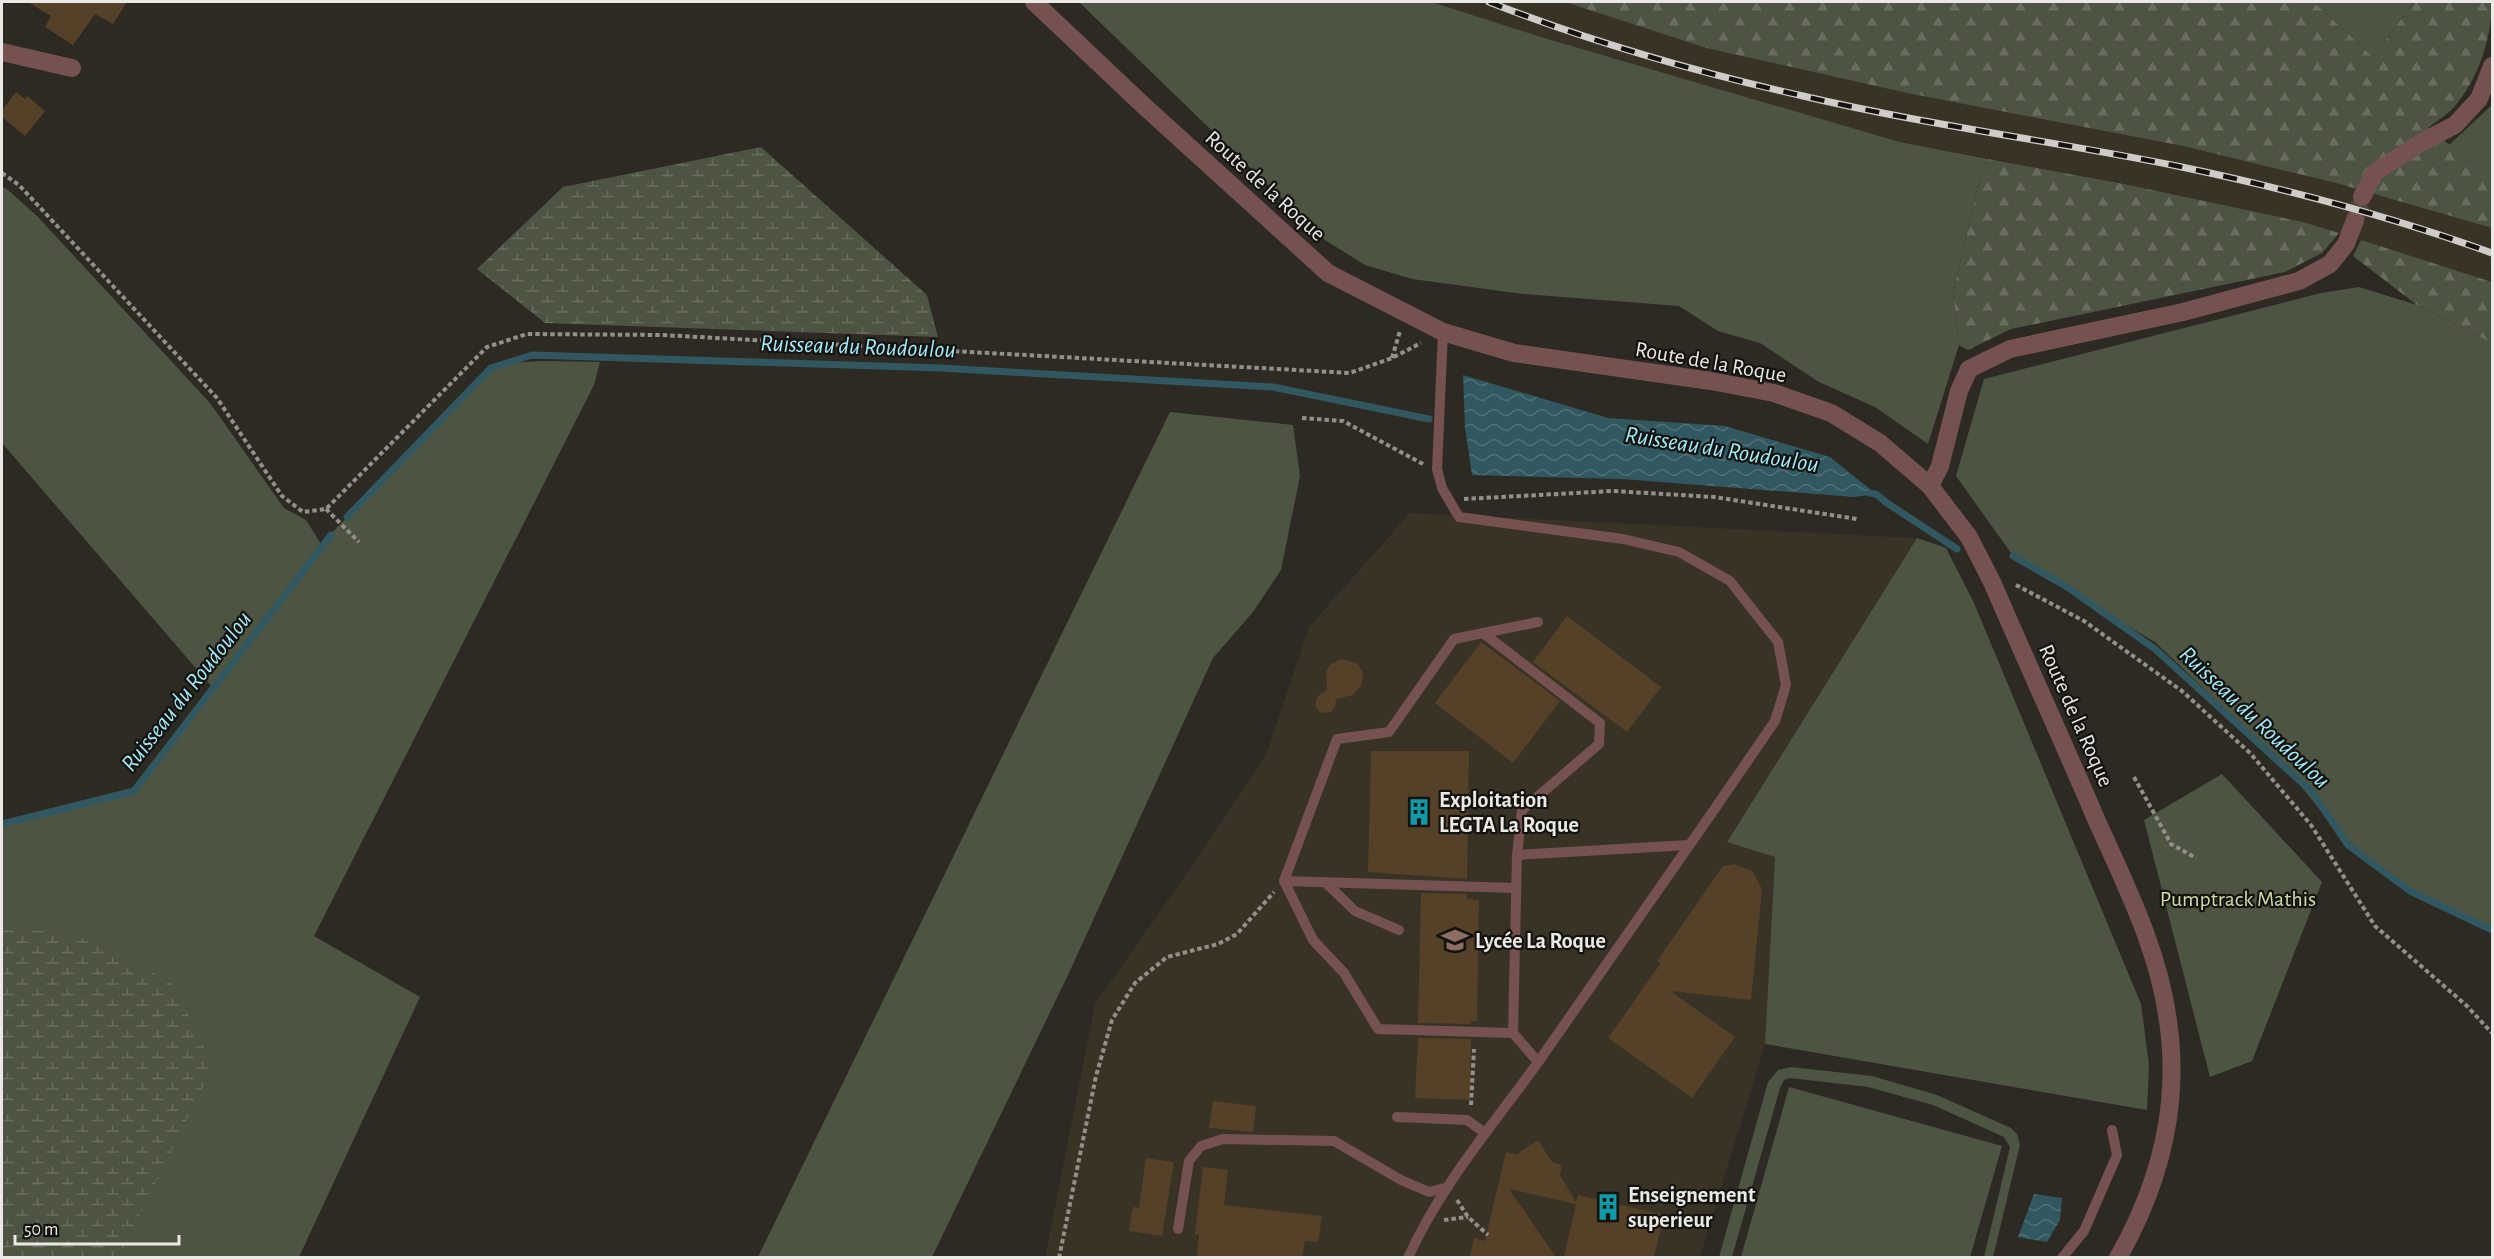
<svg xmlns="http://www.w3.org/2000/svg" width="2494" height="1259" font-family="'Alegreya Sans',sans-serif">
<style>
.built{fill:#393326}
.green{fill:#4e5442}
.forest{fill:url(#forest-firs)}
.wetland{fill:url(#wetland-marsh)}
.water{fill:url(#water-waves)}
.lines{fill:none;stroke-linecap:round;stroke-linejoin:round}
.stream{stroke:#315860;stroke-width:7}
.building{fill:#544128}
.minor-tunnel{stroke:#4a4740;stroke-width:18;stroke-dasharray:18 9;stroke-linecap:butt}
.path{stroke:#92908a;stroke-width:4;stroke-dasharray:4.5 3;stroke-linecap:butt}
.service{stroke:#75524f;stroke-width:10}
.minor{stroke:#75524f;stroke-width:18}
.rail-casing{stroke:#d0cdc9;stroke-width:7}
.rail{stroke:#141310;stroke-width:4.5;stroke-dasharray:14;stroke-linecap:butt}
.labels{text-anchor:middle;stroke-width:4.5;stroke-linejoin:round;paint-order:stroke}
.street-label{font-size:22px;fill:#ebe9e5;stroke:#141310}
.poi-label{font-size:22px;font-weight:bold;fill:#ebe9e5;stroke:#141310;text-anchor:start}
.park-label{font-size:22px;fill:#ccdda5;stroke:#141310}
.water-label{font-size:24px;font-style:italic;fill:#a1ebfa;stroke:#141310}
</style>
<defs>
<pattern id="forest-firs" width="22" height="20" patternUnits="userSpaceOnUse" patternTransform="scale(1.5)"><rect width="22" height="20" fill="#4e5442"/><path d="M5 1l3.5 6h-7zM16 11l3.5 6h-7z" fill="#686d5d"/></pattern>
<pattern id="wetland-marsh" width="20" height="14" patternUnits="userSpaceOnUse" patternTransform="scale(1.5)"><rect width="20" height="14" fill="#4e5442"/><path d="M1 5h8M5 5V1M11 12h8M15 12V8" fill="none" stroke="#686d5d"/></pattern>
<pattern id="water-waves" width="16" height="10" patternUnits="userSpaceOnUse" patternTransform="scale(1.5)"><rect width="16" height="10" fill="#315860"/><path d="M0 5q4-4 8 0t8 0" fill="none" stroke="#4f7077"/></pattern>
</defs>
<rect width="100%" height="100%" fill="#2d2a23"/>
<!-- built -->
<g class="built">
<polygon points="1432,2 1565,2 1706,48 1907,93 2183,146 2336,183 2492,228 2492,282 2303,222 2124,184 1900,142 1541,37"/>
<polygon points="1410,513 1917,538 1727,841 1775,856 1765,1044 1700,1257 1045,1258 1095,1004 1185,876 1266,755 1309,627"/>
</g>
<!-- green -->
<g class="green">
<polygon points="1079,2 1432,2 1541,37 1900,142 1988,159 1981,173 1953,293 1959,345 1928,444 1875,407 1819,382 1760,343 1718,331 1679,306 1523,294 1412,279 1365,265 1325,240"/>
<polygon points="2314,2 2414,2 2373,57"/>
<polygon points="2492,105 2492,178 2449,145"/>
<polygon points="2,187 7,189 38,217 210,403 284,508 306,520 321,544 496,364 541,361 600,362 594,385 314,936 420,997 299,1257 2,1257 2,826 135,788 212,687 2,443"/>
<polygon points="2359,287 2417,305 2492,343 2492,928 2383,874 2331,823 2282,763 2155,642 2016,560 1956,476 1984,379 2321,293"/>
<polygon points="1170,412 1293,425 1300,476 1281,570 1253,612 1213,658 1068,975 932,1257 758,1257"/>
<polygon points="1917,538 1946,548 1974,603 2141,1004 2149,1065 2147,1110 1765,1044 1775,857 1727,842"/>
<polygon points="2222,774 2322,882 2252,1061 2210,1077 2144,820"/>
<polygon points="1791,1067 1872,1076 1937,1095 2011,1128 2017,1134 2020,1145 1993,1257 1984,1257 2010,1147 2004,1137 1933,1105 1868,1087 1790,1078 1784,1080 1780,1088 1732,1257 1719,1257 1768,1082 1778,1070"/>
<polygon points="1789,1087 2002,1146 1970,1257 1741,1257"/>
</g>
<!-- forest -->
<g class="forest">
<path d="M1565,2H2314L2373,57L2414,2H2492C2492,37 2478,80 2454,107C2447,115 2436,121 2428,128L2492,178V228L2336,183L2183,146L1907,93L1706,48Z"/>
<polygon points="1988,159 2124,184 2303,222 2339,233 2322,253 2285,272 2011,329 1968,350 1959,345 1953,293 1981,173"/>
<polygon points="2361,240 2492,282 2492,343 2417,305 2353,256"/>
</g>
<!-- wetland -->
<g class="wetland">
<polygon points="761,147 927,295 938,337 545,323 477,269 563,187"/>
<polygon points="2,930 52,931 102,943 174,985 213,1067 119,1257 2,1257"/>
</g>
<!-- water -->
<g class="water">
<polygon points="1463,375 1608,418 1725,426 1830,457 1876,494 1854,497 1622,479 1472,475 1465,427"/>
<polygon points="2034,1194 2062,1198 2060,1220 2047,1242 2018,1237"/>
</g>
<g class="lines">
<!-- stream -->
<g class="stream">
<polyline points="1869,493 1876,494 1887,503 1957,549"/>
<polyline points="347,517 491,368 532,355 941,368 1273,387 1429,419"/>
<polyline points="2013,556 2067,587 2155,649 2312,792 2348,845 2410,891 2492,930"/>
<polyline points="2,824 134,791 331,535"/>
</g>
</g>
<!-- building -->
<g class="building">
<polygon points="28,2 127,2 113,24 95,14 73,45 45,27 51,16"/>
<polygon points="16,92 25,99 27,96 45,111 25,136 2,117 2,110"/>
<polygon points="1567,616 1661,687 1627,732 1533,662"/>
<polygon points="1481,642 1560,701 1513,763 1435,703"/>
<polygon points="1341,659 1357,663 1363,672 1362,684 1353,695 1336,699 1335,707 1331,712 1320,713 1315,705 1318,696 1327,690 1326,671 1331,664"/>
<polygon points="1371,751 1469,751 1467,879 1368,872"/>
<polygon points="1735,864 1753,872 1762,889 1751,1000 1670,991 1735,1037 1692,1098 1608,1038 1661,963 1657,961 1723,866"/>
<polygon points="1421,893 1467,894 1467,899 1479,900 1477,1021 1471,1021 1471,1024 1418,1023"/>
<polygon points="1418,1038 1471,1039 1470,1100 1415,1098"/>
<polygon points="1213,1101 1256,1106 1253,1132 1209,1128"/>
<polygon points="1538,1140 1552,1162 1562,1165 1560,1175 1576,1202 1578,1195 1664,1215 1654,1257 1564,1257 1576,1204 1509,1189 1556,1257 1470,1257 1474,1238 1485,1241 1506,1152 1517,1154"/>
<polygon points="1146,1158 1174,1162 1162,1236 1129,1231 1133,1207 1139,1208"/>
<polygon points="1203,1167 1228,1170 1224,1205 1322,1216 1318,1242 1305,1241 1302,1257 1197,1257 1199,1234 1195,1234"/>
</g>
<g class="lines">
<!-- minor-tunnel -->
<polyline class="minor-tunnel" points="2355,220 2362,197"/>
<!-- path -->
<g class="path">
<polyline points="2,173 19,185 217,398 282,496 303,512 326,509 487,347 527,334 663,335 1350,373 1392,358 1421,343"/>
<polyline points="1392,358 1400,331"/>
<polyline points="1302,418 1343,421 1423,464"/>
<polyline points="1464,499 1613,491 1714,497 1857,519"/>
<polyline points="326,509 359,542"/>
<polyline points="2016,585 2084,621 2182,691 2250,753 2311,825 2375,926 2467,1006 2492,1033"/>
<polyline points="2134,777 2171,844 2196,858"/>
<polyline points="1471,1105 1474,1049"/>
<polyline points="1457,1200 1468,1217 1488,1235"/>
<polyline points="1444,1220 1468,1217"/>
<polyline points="1059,1258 1096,1076 1112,1020 1135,983 1167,957 1218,944 1237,934 1274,892"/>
</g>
<!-- service -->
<g class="service">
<polyline points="1483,633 1600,723 1599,744 1522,810 1517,855"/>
<polyline points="1284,881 1516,888"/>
<polyline points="1325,882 1355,911 1399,930"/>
<polyline points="1513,1033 1378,1029 1344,973 1313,940 1284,881 1337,739 1389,732 1454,639 1538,622"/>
<polyline points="1538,1062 1513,1033 1517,855 1689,845"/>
<polyline points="1397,1117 1467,1120 1485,1133"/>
<polyline points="1178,1229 1189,1161 1201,1146 1223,1139 1334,1141 1401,1180 1429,1192 1448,1187"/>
<path d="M1408,1258C1440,1186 1493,1125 1539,1061C1618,949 1697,835 1775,721L1786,685L1778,642L1730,581L1679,552L1623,539L1459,517L1442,488L1437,469L1443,332"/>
<polyline points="2062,1258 2084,1231 2117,1155 2112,1130"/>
</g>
<!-- minor -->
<g class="minor">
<path d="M1034,2L1143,105L1328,273L1443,332L1514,353L1711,381L1774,393L1831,413L1880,443L1930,486L1969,537L1992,582C2026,661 2062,739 2096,819C2113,857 2132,896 2146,935C2188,1049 2178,1152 2118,1258"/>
<polyline points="2,52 72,68"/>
<polyline points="2362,197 2375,172 2422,142 2455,125 2479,99 2492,66"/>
<polyline points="1930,486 1940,466 1959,391 1969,369 2010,349 2183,312 2299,281 2330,264 2346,244 2355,220"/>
</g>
<defs>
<path id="rail" d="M1489,2C1591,42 1696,72 1803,96C1927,125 2052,141 2177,166C2283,188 2390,216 2492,253"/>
</defs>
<!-- rail casing -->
<use href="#rail" class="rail-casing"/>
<!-- rail -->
<use href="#rail" class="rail"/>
</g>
<!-- icons -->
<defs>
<symbol id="building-bare" viewBox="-9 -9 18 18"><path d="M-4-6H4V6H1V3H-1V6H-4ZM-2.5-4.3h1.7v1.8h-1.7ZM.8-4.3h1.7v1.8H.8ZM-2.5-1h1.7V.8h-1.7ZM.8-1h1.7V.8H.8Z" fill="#0f9aa8" stroke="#141310" stroke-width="2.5" paint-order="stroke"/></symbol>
<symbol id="school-bare" viewBox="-9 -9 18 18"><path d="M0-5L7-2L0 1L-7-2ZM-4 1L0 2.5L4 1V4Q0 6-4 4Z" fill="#8d6e63" stroke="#141310" stroke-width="2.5" paint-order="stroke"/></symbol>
</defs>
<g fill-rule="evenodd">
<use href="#building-bare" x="1400" y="793" width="38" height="38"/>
<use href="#school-bare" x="1436" y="921" width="38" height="38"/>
<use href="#building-bare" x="1589" y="1188" width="38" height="38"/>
</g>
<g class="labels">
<!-- street labels -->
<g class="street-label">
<text transform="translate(1266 185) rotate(42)" y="8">Route de la Roque</text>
<text transform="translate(1711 361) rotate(10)" y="8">Route de la Roque</text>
<text transform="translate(2077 715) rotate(66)" y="8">Route de la Roque</text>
</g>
<!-- poi labels -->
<g class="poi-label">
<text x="1439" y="807">Exploitation<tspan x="1439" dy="25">LEGTA La Roque</tspan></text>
<text x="1475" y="948">Lycée La Roque</text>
<text x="1628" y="1202">Enseignement<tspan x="1628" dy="25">superieur</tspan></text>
</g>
<!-- park labels -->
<g class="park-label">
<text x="2238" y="906">Pumptrack Mathis</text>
</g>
<!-- water labels -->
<g class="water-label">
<text transform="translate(858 346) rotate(2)" y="8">Ruisseau du Roudoulou</text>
<text transform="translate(1722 449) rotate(9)" y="8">Ruisseau du Roudoulou</text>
<text transform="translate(186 691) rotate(-52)" y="8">Ruisseau du Roudoulou</text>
<text transform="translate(2255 717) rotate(43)" y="8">Ruisseau du Roudoulou</text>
</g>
</g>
<!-- border -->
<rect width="2494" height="1259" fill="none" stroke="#ebe9e5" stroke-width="6"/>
<!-- scale -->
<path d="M15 1235v9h164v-9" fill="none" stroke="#ebe9e5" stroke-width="3"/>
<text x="24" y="1235" font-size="18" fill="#ebe9e5" stroke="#141310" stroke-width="4.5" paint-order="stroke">50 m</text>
</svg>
